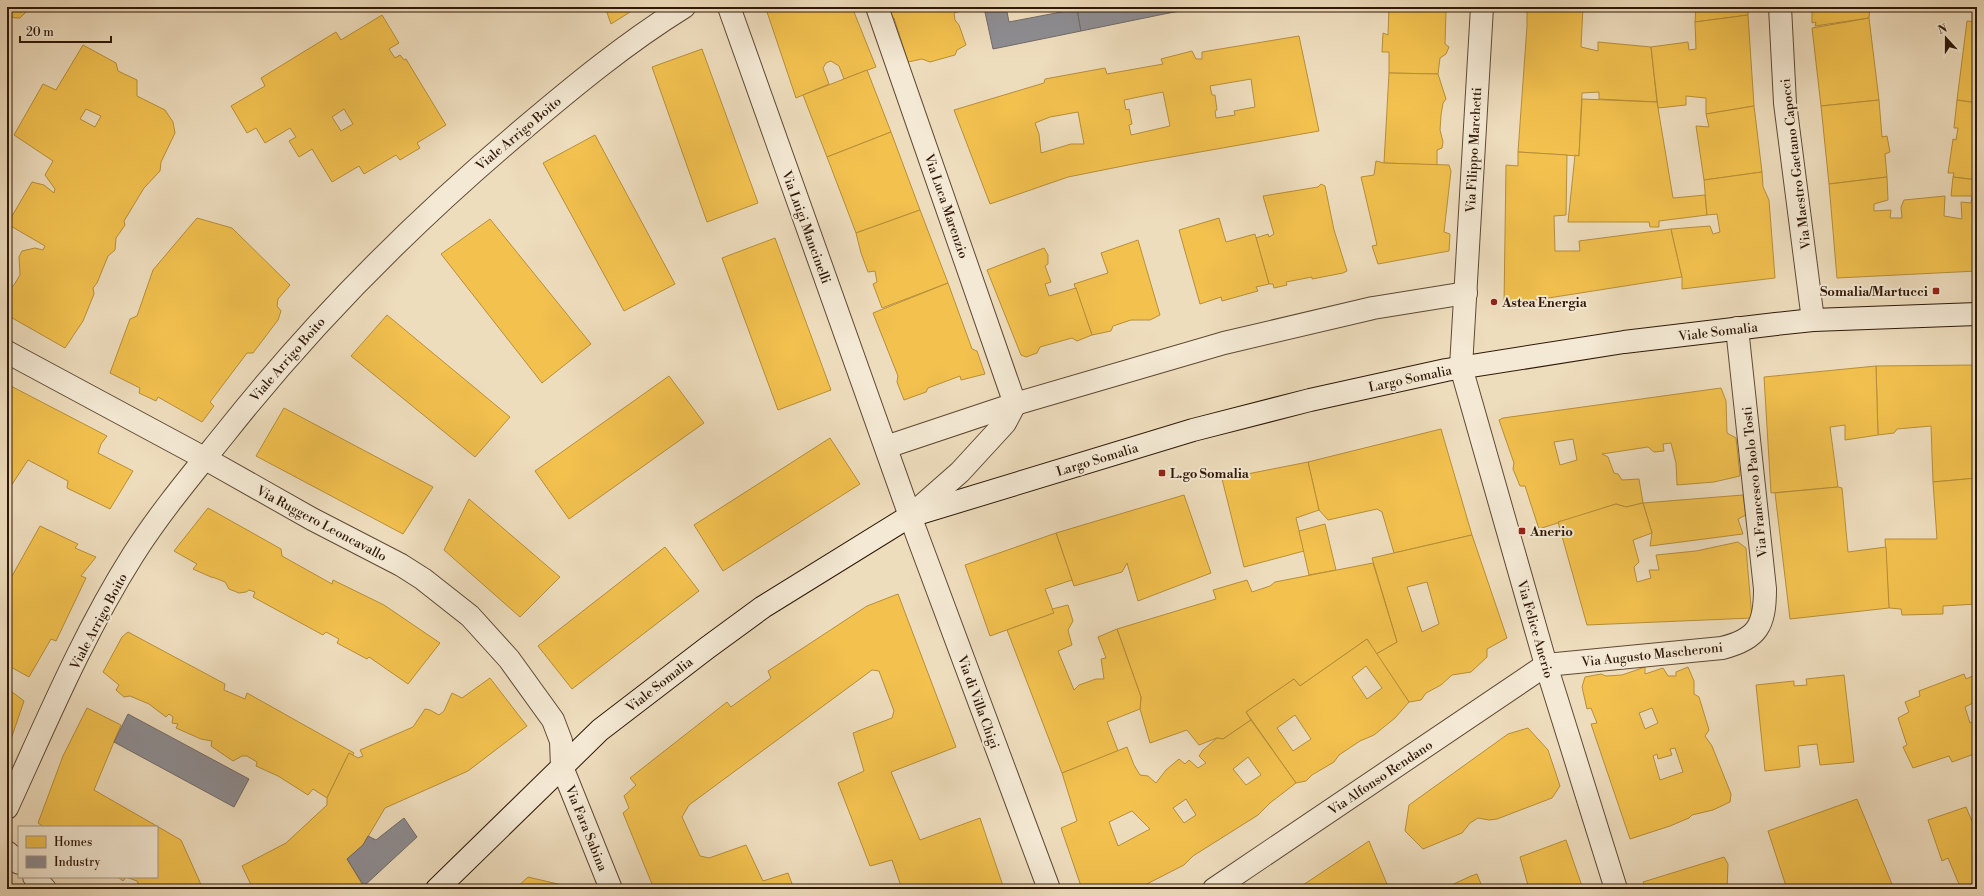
<svg xmlns="http://www.w3.org/2000/svg" width="1984" height="896" font-family="'Libre Bodoni',serif">
<style>
.homes{fill:#f2c14e;stroke:#b88e39;fill-rule:evenodd}
.industry{fill:#8d8d92;stroke:#716a68}
.lines{fill:none;stroke-linecap:round;stroke-linejoin:round}
.street-casing{stroke:#5f4934;stroke-width:24}
.secondary-casing{stroke:#2f1807;stroke-width:24}
.street{stroke:#f4e9d4;stroke-width:22}
.secondary{stroke:#f4e9d4;stroke-width:22}
.poi-dot{fill:#8f2418;stroke:#f4e9d4;stroke-width:1.5}
.labels{text-anchor:middle;stroke-width:4;stroke-linejoin:round;paint-order:stroke}
.street-label{font-size:13px;fill:#2f1807;stroke:#f4e9d4}
.poi-label{font-size:13px;font-weight:bold;fill:#2f1807;stroke:#f4e9d4;text-anchor:start}
</style>
<rect width="100%" height="100%" fill="#eeddbd"/>
<filter id="stains"><feTurbulence type="fractalNoise" baseFrequency=".005" numOctaves="4"/><feColorMatrix values="0 0 0 0 .2 0 0 0 0 .09 0 0 0 0 .02 0 0 0 .5 -.17"/></filter>
<radialGradient id="worn" r=".72"><stop offset=".6" stop-color="#630" stop-opacity="0"/><stop offset="1" stop-color="#630" stop-opacity=".3"/></radialGradient>
<!-- homes -->
<g class="homes">
<polygon points="7,7 35,7 28,10 20,18 15,18 7,15"/>
<polygon points="605,7 638,7 611,24"/>
<polygon points="770,7 852,7 876,67 844,79 839,66 831,61 826,63 823,68 829,84 796,98 766,9"/>
<polygon points="886,7 974,7 954,13 955,20 959,25 966,45 957,50 955,55 930,62 922,59 908,62 894,18 890,16"/>
<polygon points="1389,7 1450,7 1446,11 1445,44 1449,47 1446,54 1440,58 1438,74 1389,73 1389,52 1382,52 1383,33 1388,35"/>
<polygon points="1527,7 1583,7 1581,47 1598,51 1598,42 1651,47 1657,102 1599,99 1599,92 1582,93 1579,156 1518,152 1527,26"/>
<polygon points="1696,7 1748,7 1748,15 1695,22"/>
<polygon points="1812,7 1870,7 1869,18 1815,26 1816,22 1812,23"/>
<path d="M382,15L399,43L389,49L395,58L400,55L404,60L406,59L446,125L417,143L420,148L400,160L396,155L364,174L359,166L332,182L312,149L299,157L289,141L296,137L290,128L265,143L256,128L247,133L231,106L265,86L261,78L336,32L341,40ZM344,109L353,124L341,131L332,117Z"/>
<polygon points="1748,15 1754,106 1706,114 1706,98 1686,96 1686,105 1658,108 1651,47 1688,42 1689,50 1696,49 1695,22"/>
<polygon points="1869,18 1879,100 1821,106 1812,28"/>
<polygon points="1967,21 1977,22 1977,103 1957,100"/>
<path d="M1299,36L1319,131L1143,162L1068,177L990,204L954,110L1044,83L1045,79L1105,68L1107,74L1163,64L1161,59L1192,51L1196,59H1202V52ZM1251,79L1255,107L1234,111L1235,115L1216,118L1215,111L1217,110L1215,95H1212L1210,86ZM1163,92L1170,126L1131,135L1129,125L1132,124L1129,109L1126,110L1124,100ZM1078,112L1084,144H1071L1041,153L1039,134L1035,123L1050,117Z"/>
<path d="M83,45L116,63L118,71L137,80V96L165,110L173,122L175,133L161,162L160,171L144,188L124,221L125,225L116,238L115,250L108,256L97,283L93,288L94,294L83,321L65,348L7,315V294L9,289L14,285L20,275L19,257L22,251L35,248L43,250L45,246L9,225L12,216L32,182L44,185L54,193L55,189L45,175L53,161L14,135L43,84L56,90ZM86,109L101,116L95,127L80,119Z"/>
<polygon points="702,49 758,203 707,222 652,67"/>
<polygon points="867,70 891,132 827,157 803,95"/>
<polygon points="1389,73 1438,74 1446,99 1443,103 1441,115 1440,130 1443,142 1442,148 1437,150 1437,165 1384,163"/>
<polygon points="1582,99 1657,102 1673,198 1705,195 1707,215 1659,221 1659,227 1650,227 1649,222 1568,222 1575,155 1579,156"/>
<polygon points="1879,100 1882,137 1887,136 1890,152 1885,154 1887,177 1829,184 1821,106"/>
<polygon points="1957,100 1977,103 1977,180 1953,177 1954,173 1948,173 1953,139 1956,140 1958,128 1954,128"/>
<polygon points="1754,106 1762,172 1704,180 1696,126 1709,127 1706,114"/>
<polygon points="891,132 920,210 856,233 827,157"/>
<polygon points="595,135 675,284 624,311 543,163"/>
<polygon points="1518,152 1567,155 1566,215 1554,216 1555,251 1580,251 1579,241 1671,229 1682,277 1504,305 1506,165 1518,166"/>
<polygon points="1376,161 1384,163 1449,165 1451,171 1444,232 1450,234 1449,251 1378,264 1372,246 1377,245 1361,177 1374,175"/>
<polygon points="1762,172 1763,187 1769,200 1775,278 1682,289 1682,277 1671,229 1710,226 1713,234 1720,232 1717,214 1707,215 1704,180"/>
<polygon points="1887,177 1888,200 1874,204 1874,211 1891,210 1890,218 1902,218 1901,207 1904,200 1945,196 1944,216 1962,219 1961,202 1971,203 1972,196 1951,196 1953,177 1977,180 1977,271 1837,278 1829,184"/>
<polygon points="1321,184 1325,186 1334,230 1347,271 1343,273 1312,279 1312,277 1286,282 1287,285 1274,288 1273,284 1269,284 1256,238 1268,234 1269,237 1274,234 1263,196 1318,187"/>
<polygon points="920,210 948,283 882,308 873,284 877,282 875,271 868,272 861,253 856,233"/>
<polygon points="197,218 232,228 290,285 278,299 277,306 281,311 278,320 253,353 247,353 210,402 214,406 202,422 158,397 156,401 139,393 140,388 110,373 130,319 137,316 153,270"/>
<polygon points="1219,218 1226,242 1255,234 1269,284 1256,287 1258,291 1222,301 1221,297 1200,304 1179,230"/>
<polygon points="490,219 591,344 542,383 441,254"/>
<polygon points="775,238 831,390 778,410 722,258"/>
<polygon points="1138,240 1160,315 1150,320 1131,320 1113,326 1111,331 1092,335 1074,284 1108,273 1101,253"/>
<polygon points="1044,248 1048,255 1048,264 1045,266 1051,282 1045,284 1049,296 1076,288 1092,335 1077,341 1072,338 1040,347 1037,353 1026,357 1021,355 987,270"/>
<polygon points="948,283 972,349 977,351 985,374 961,380 960,376 928,388 926,392 904,400 897,382 898,376 873,313"/>
<polygon points="387,315 510,417 475,457 351,356"/>
<polygon points="1977,365 1977,478 1933,482 1931,426 1897,429 1894,433 1878,435 1876,366"/>
<polygon points="1876,366 1878,435 1845,440 1845,425 1830,427 1838,487 1771,493 1764,377"/>
<polygon points="669,376 704,423 569,519 535,471"/>
<polygon points="7,384 107,436 101,444 98,453 133,471 110,509 67,488 68,481 28,460 7,492"/>
<path d="M1721,388L1726,401L1727,433L1736,438L1740,476L1714,482L1677,485L1676,463L1671,443L1663,444L1664,451L1654,452L1648,447L1602,454L1608,457L1614,473L1618,474L1622,480L1639,479L1643,503L1626,507L1616,504L1539,529L1525,486H1520L1513,469L1514,463L1499,420L1503,418ZM1573,439L1577,460L1560,465L1554,442Z"/>
<polygon points="284,408 433,487 403,534 256,456"/>
<polygon points="1441,429 1472,535 1394,553 1382,512 1377,509 1328,520 1319,510 1308,462"/>
<polygon points="830,438 860,484 723,571 694,525"/>
<polygon points="1308,462 1319,510 1296,518 1304,551 1244,567 1222,479"/>
<polygon points="1977,478 1977,604 1943,606 1943,614 1902,615 1901,609 1889,608 1885,539 1937,539 1933,482"/>
<polygon points="1838,487 1842,488 1848,552 1886,547 1889,608 1790,619 1775,493"/>
<polygon points="1184,495 1211,573 1138,601 1127,563 1122,572 1074,586 1056,533"/>
<polygon points="1743,495 1746,515 1738,519 1743,534 1650,546 1652,533 1643,503"/>
<polygon points="469,499 560,577 520,617 444,550"/>
<polygon points="1643,503 1652,533 1633,540 1639,562 1634,567 1637,582 1651,578 1649,570 1659,570 1656,555 1696,551 1738,542 1746,548 1752,618 1587,625 1558,522 1616,504 1626,507"/>
<polygon points="208,508 281,549 282,556 332,584 333,580 384,605 440,643 408,684 369,657 367,659 337,643 339,639 326,632 323,635 253,597 255,592 249,590 246,592 239,593 229,589 225,582 215,578 211,577 193,569 197,564 174,551"/>
<polygon points="1325,524 1336,570 1309,575 1299,531"/>
<polygon points="40,526 78,544 75,548 96,557 81,576 86,578 56,641 51,639 29,677 7,665 7,585"/>
<polygon points="1056,533 1072,580 1045,589 1054,613 990,636 965,565"/>
<path d="M1472,535L1507,638L1487,649V657L1471,672L1452,675L1441,685L1426,693L1421,700L1409,702L1376,654L1397,642L1372,558ZM1427,582L1439,624L1422,632L1407,587Z"/>
<polygon points="665,547 699,591 572,689 538,646"/>
<polygon points="1373,563 1397,642 1376,654 1367,639 1300,686 1294,679 1246,712 1251,720 1223,739 1217,738 1199,745 1187,730 1150,743 1140,709 1141,697 1117,629 1216,599 1213,590 1247,580 1252,592 1270,586 1275,582"/>
<polygon points="898,594 956,747 891,772 920,840 980,818 1004,889 957,889 956,886 945,886 938,889 902,889 892,860 870,866 838,783 864,771 853,733 892,718 894,711 879,671 872,670 689,805 682,817 700,856 709,858 746,845 763,881 788,873 794,889 654,889 623,813 629,808 624,796 636,785 630,778 727,702 731,707 771,678 768,671 867,606"/>
<polygon points="1068,605 1073,621 1068,630 1072,645 1058,651 1074,690 1079,685 1096,679 1104,679 1101,659 1106,658 1098,637 1117,629 1141,697 1140,709 1107,722 1118,751 1062,773 1007,630 1054,613 1052,609"/>
<polygon points="128,632 225,684 224,690 245,699 247,693 354,753 352,756 349,753 327,798 313,789 308,795 278,776 256,766 257,762 247,756 242,756 233,761 211,746 212,741 201,739 176,728 178,724 172,723 173,717 169,714 166,717 149,704 130,696 124,697 116,690 119,685 103,672 122,637"/>
<path d="M1367,639L1409,702L1395,718L1374,735L1360,741L1339,755L1334,762L1312,775L1306,781L1296,783L1246,712L1294,679L1300,686ZM1366,666L1382,688L1367,699L1352,677ZM1295,715L1311,739L1293,751L1277,728Z"/>
<path d="M1645,667V674L1663,668L1668,676H1676V672L1688,667L1694,681V694L1699,697L1709,730L1705,736L1712,746L1731,794L1730,802L1713,810L1692,815L1689,818L1670,826L1630,839L1591,724L1597,723L1591,708L1587,709L1582,687L1585,677L1601,674L1606,676L1622,675ZM1652,708L1658,723L1645,729L1639,713ZM1675,748L1683,772L1660,780L1653,756L1657,754L1658,759L1672,755L1670,749Z"/>
<polygon points="1964,674 1966,679 1977,674 1977,701 1965,707 1970,723 1977,720 1977,753 1952,762 1949,756 1913,768 1903,747 1907,745 1898,718 1909,712 1905,702 1920,696 1919,691"/>
<polygon points="1844,675 1854,762 1820,765 1817,744 1798,746 1800,767 1765,771 1756,685 1794,681 1794,686 1807,685 1806,679"/>
<polygon points="490,678 527,726 468,771 385,808 363,845 347,859 365,889 253,889 242,866 286,843 327,805 327,798 349,753 358,758 363,756 360,750 413,727 425,709 430,710 439,715 444,711 452,693 462,698"/>
<polygon points="7,688 24,701 10,742 7,743"/>
<polygon points="87,708 121,725 94,790 181,840 203,889 137,889 140,888 137,881 126,877 123,881 118,877 157,877 157,827 44,827 38,823 63,756"/>
<path d="M1251,720L1296,783L1270,803L1258,815L1193,856L1184,865L1137,889H1082L1061,828L1077,821L1062,773L1127,747L1134,765L1140,775L1148,776L1156,783L1166,770L1179,759L1185,764L1189,760L1198,768L1206,763L1199,756L1203,750L1217,738L1223,739ZM1248,757L1261,775L1246,785L1233,769ZM1186,799L1196,815L1184,823L1173,808ZM1132,811L1150,829L1118,846L1109,822Z"/>
<polygon points="1528,728 1548,750 1560,786 1552,798 1497,819 1489,820 1478,818 1470,823 1462,833 1423,849 1405,831 1409,805 1508,734"/>
<polygon points="1857,799 1894,889 1787,889 1768,831"/>
<polygon points="1966,807 1977,833 1977,889 1961,889 1948,858 1942,861 1928,820"/>
<polygon points="1566,840 1583,889 1529,889 1520,857"/>
<polygon points="1369,841 1389,889 1297,889"/>
<polygon points="1724,857 1728,864 1727,889 1646,889 1643,882"/>
<polygon points="1477,874 1483,889 1443,889 1471,876"/>
<polygon points="528,877 562,885 563,889 515,889"/>
</g>
<!-- industry -->
<g class="industry">
<polygon points="1006,7 1009,22 1077,9 1081,31 993,49 985,12"/>
<polygon points="1087,7 1168,7 1169,13 1081,31 1077,9"/>
<polygon points="1168,7 1203,7 1169,13"/>
<polygon points="128,714 249,779 234,807 114,742"/>
<polygon points="404,818 417,837 364,886 347,859 363,845 368,836 376,840"/>
</g>
<g class="lines">
<defs>
<g id="street">
<polyline points="729,7 910,516 1049,889"/>
<polyline points="877,7 1015,404"/>
<polyline points="1482,7 1461,367 1546,665 1616,889"/>
<polyline points="1780,7 1785,103 1813,320"/>
<polyline points="7,352 204,458 312,519 401,565 423,579 470,616 509,659 553,720 561,741 562,767 611,889"/>
<polyline points="886,447 1015,404 1224,343 1373,308 1466,293"/>
<polyline points="910,516 960,472 1005,423 1015,404"/>
<path d="M7,808C46,723 83,634 133,555C161,511 194,472 227,431C315,320 414,221 522,130C574,86 626,43 684,7"/>
<polyline points="7,852 19,863"/>
<polyline points="34,877 45,889"/>
<path d="M1214,889L1546,665L1722,648C1758,639 1765,625 1765,589L1737,328"/>
</g>
<polyline id="secondary" points="437,889 600,730 707,648 763,607 910,516 1193,430 1310,400 1446,370 1624,342 1776,324 1813,320 1977,314"/>
</defs>
<!-- street casing -->
<use href="#street" class="street-casing"/>
<!-- secondary casing -->
<use href="#secondary" class="secondary-casing"/>
<!-- street -->
<use href="#street" class="street"/>
<!-- secondary -->
<use href="#secondary" class="secondary"/>
</g>
<!-- markers -->
<g class="poi-dot">
<rect x="1932" y="287" width="8" height="8" rx="2"/>
<circle cx="1494" cy="302" r="4"/>
<rect x="1158" y="469" width="8" height="8" rx="2"/>
<rect x="1518" y="527" width="8" height="8" rx="2"/>
</g>
<g class="labels">
<!-- street labels -->
<g class="street-label">
<text transform="translate(518 133) rotate(-40)" y="5">Viale Arrigo Boito</text>
<text transform="translate(1473 150) rotate(-87)" y="5">Via Filippo Marchetti</text>
<text transform="translate(1795 164) rotate(-97)" y="5">Via Maestro Gaetano Capocci</text>
<text transform="translate(947 206) rotate(71)" y="5">Via Luca Marenzio</text>
<text transform="translate(807 227) rotate(70)" y="5">Via Luigi Mancinelli</text>
<text transform="translate(1718 331) rotate(-7)" y="5">Viale Somalia</text>
<text transform="translate(287 359) rotate(-49)" y="5">Viale Arrigo Boito</text>
<text transform="translate(1410 378) rotate(-12)" y="5">Largo Somalia</text>
<text transform="translate(1097 459) rotate(-17)" y="5">Largo Somalia</text>
<text transform="translate(1754 482) rotate(-96)" y="5">Via Francesco Paolo Tosti</text>
<text transform="translate(322 523) rotate(28)" y="5">Via Ruggero Leoncavallo</text>
<text transform="translate(98 621) rotate(-62)" y="5">Viale Arrigo Boito</text>
<text transform="translate(1536 629) rotate(74)" y="5">Via Felice Anerio</text>
<text transform="translate(1652 654) rotate(-6)" y="5">Via Augusto Mascheroni</text>
<text transform="translate(659 684) rotate(-38)" y="5">Viale Somalia</text>
<text transform="translate(979 702) rotate(70)" y="5">Via di Villa Chigi</text>
<text transform="translate(1380 777) rotate(-34)" y="5">Via Alfonso Rendano</text>
<text transform="translate(587 828) rotate(68)" y="5">Via Fara Sabina</text>
</g>
<!-- poi labels -->
<g class="poi-label">
<text x="1928" y="296" text-anchor="end">Somalia/Martucci</text>
<text x="1502" y="307">Astea Energia</text>
<text x="1170" y="478">L.go Somalia</text>
<text x="1530" y="536">Anerio</text>
</g>
</g>
<!-- margin -->
<rect width="1984" height="896" fill="none" stroke="#eeddbd" stroke-width="24"/>
<rect x="8" y="8" width="1968" height="880" fill="none" stroke="#2f1807" stroke-width="2"/>
<rect x="12" y="12" width="1960" height="872" fill="none" stroke="#2f1807"/>
<!-- legend -->
<rect x="18" y="826" width="140" height="52" fill="#f4e9d4" stroke="#a59582"/>
<rect x="26" y="836" width="20" height="12" fill="#f2c14e" stroke="#a59582"/>
<text x="54" y="846" font-size="12" fill="#2f1807">Homes</text>
<rect x="26" y="856" width="20" height="12" fill="#8d8d92" stroke="#a59582"/>
<text x="54" y="866" font-size="12" fill="#2f1807">Industry</text>
<!-- north arrow -->
<g transform="translate(1946 38) rotate(339)" stroke="#f4e9d4" stroke-width="3" paint-order="stroke">
<path d="M0-3L7 15L0 10L-7 15Z" fill="#2f1807"/>
<text y="-6" font-size="11" font-weight="bold" text-anchor="middle" fill="#2f1807">N</text>
</g>
<!-- scale -->
<path d="M20 36v6h91v-6" fill="none" stroke="#2f1807" stroke-width="2"/>
<text x="26" y="36" font-size="12" fill="#2f1807" stroke="#f4e9d4" stroke-width="3" paint-order="stroke">20 m</text>
<rect width="100%" height="100%" filter="url(#stains)"/>
<rect width="100%" height="100%" fill="url(#worn)"/>
</svg>
